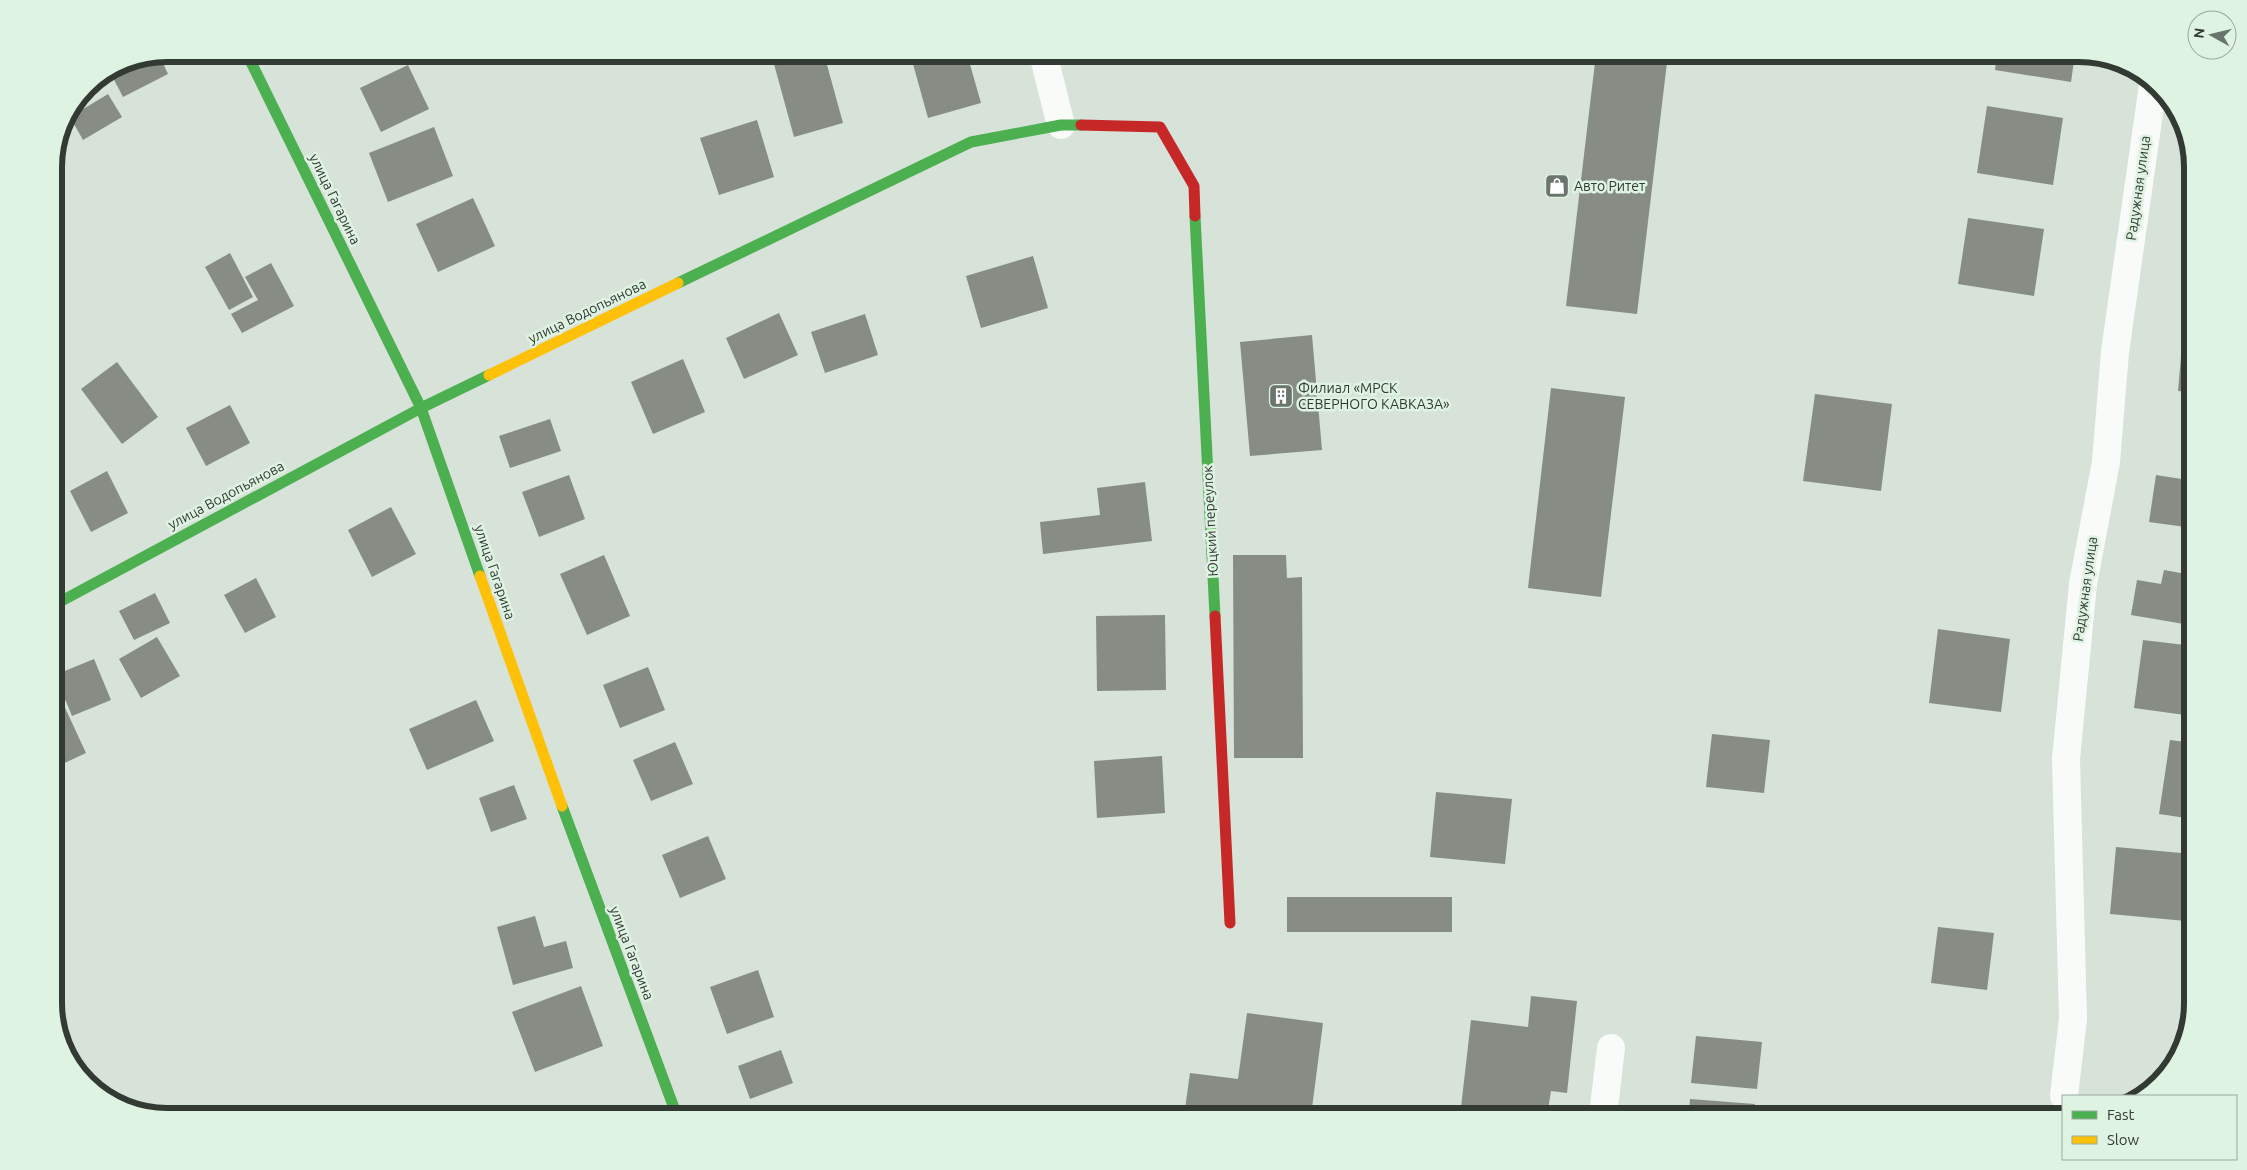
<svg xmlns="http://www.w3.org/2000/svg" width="2247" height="1170" font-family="Ubuntu,sans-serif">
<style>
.building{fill:#878d85}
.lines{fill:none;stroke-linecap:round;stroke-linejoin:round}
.street{stroke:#f9fbf9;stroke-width:28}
.fast{stroke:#4caf50;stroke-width:11}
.slow{stroke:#ffc107;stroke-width:11}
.jam{stroke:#c62828;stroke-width:11}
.labels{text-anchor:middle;stroke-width:5;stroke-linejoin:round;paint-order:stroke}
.poi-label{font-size:14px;fill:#323a33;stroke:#dff3e2;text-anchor:start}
.street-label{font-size:14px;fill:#323a33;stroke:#dff3e2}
.rim{fill:none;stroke:#323a33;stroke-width:6}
</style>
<rect width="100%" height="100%" fill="#d7e2d8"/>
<!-- building -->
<g class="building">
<polygon points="813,54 824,54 843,123 794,137 774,64"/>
<polygon points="947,54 967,54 981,103 928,118 913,64"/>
<polygon points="1596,54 1668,54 1637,314 1566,306"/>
<polygon points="1997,54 2075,54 2071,82 1995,70"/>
<polygon points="159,55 168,74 123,97 110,72 124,62"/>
<polygon points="408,65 429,109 381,132 360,88"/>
<polygon points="108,94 122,117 83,140 70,117"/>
<polygon points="1987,106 2063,118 2053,185 1977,173"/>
<polygon points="757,120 774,177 719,195 700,138"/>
<polygon points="434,127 453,176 388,202 369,153"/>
<polygon points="473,198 495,246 438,272 416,224"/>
<polygon points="1968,218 2044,229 2034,296 1958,284"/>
<polygon points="230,253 253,297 229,310 205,267"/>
<polygon points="1033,256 1048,308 981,328 966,276"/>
<polygon points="271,263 294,306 242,333 231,314 258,300 245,277"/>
<polygon points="779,313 798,355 744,379 726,338"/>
<polygon points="865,314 878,355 825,373 811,332"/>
<polygon points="2184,322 2193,323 2193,392 2178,391"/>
<polygon points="1312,335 1322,450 1250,456 1240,342"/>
<polygon points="683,359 705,412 653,434 631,382"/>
<polygon points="117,362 158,417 122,444 81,389"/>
<polygon points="1551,388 1625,397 1601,597 1528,588"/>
<polygon points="1815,394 1892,404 1881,491 1803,481"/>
<polygon points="230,405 250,443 206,466 186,428"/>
<polygon points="550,419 561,451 510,468 499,436"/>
<polygon points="2190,466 2193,466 2193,528 2149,522 2156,475 2188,480"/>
<polygon points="107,471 128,513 91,532 70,491"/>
<polygon points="569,475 585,519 539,537 522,492"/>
<polygon points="1145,482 1152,541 1043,554 1040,522 1100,515 1097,488"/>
<polygon points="391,507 416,554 372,577 348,530"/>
<polygon points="604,555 630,616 587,635 560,574"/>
<polygon points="1233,555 1286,555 1287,578 1302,577 1303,758 1234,758"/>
<polygon points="2164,570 2192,575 2184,624 2131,615 2137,580 2161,584"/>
<polygon points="256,578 276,617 245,633 224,595"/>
<polygon points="155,593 170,623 134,640 119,611"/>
<polygon points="1165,615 1166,690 1097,691 1096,616"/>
<polygon points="1938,629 2010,639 2001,712 1929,703"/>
<polygon points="157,637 180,676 141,698 119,659"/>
<polygon points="2143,640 2193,646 2192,716 2134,708"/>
<polygon points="94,659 111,700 72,716 55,675"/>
<polygon points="648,667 665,710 620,728 603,685"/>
<polygon points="61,699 86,753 54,768 54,702"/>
<polygon points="476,700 494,741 427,770 409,729"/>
<polygon points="1712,734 1770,740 1764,793 1706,787"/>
<polygon points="2170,740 2193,743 2193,819 2159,814"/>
<polygon points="675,742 693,784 651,801 633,760"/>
<polygon points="1162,756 1165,813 1097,818 1094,761"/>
<polygon points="514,785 527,819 491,832 479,798"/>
<polygon points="1436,792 1512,799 1505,864 1430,857"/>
<polygon points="708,836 726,879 680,898 662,855"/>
<polygon points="2116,847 2192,854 2186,921 2110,914"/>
<rect x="1287" y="897" width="165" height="35"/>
<polygon points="535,916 544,947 566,941 573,968 513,985 497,927"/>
<polygon points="1938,927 1994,933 1987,990 1931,983"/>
<polygon points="758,970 774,1017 727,1034 710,987"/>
<polygon points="581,986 603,1046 535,1072 512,1012"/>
<polygon points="1531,996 1577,1001 1567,1093 1551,1091 1547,1116 1460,1116 1471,1020 1528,1027"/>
<polygon points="1247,1013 1323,1023 1311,1116 1184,1116 1190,1073 1238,1079"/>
<polygon points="1696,1036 1762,1042 1757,1089 1691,1083"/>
<polygon points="781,1050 793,1083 750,1099 738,1066"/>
<polygon points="1690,1099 1755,1104 1754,1116 1689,1116"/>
<polygon points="800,1108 803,1116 778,1116"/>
</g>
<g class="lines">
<!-- street -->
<g class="street">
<polyline points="1043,54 1061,125"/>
<polyline points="2064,1096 2073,1019 2066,759 2083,584 2106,462 2115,352 2153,85"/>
<polyline points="1603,1116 1611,1048"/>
</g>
<!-- fast -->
<g class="fast">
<polyline points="247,54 421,408 480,576"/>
<polyline points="1195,216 1215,616"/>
<polyline points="678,283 971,142 1061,125 1081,125"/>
<polyline points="54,605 421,408 489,375"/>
<polyline points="562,806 677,1116"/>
</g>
<!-- slow -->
<g class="slow">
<polyline points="489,375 678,283"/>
<polyline points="480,576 562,806"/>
</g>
<!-- jam -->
<g class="jam">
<polyline points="1081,125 1160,127 1194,186 1195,216"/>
<polyline points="1215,616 1230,923"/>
</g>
</g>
<!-- icons -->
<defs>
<symbol id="shop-square" viewBox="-11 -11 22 22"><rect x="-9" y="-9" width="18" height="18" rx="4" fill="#6c756d" stroke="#dff3e2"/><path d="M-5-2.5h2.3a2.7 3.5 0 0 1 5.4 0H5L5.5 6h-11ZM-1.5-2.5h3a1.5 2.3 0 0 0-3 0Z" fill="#fff"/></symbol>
<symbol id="building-square" viewBox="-11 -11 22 22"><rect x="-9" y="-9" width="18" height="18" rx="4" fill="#6c756d" stroke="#dff3e2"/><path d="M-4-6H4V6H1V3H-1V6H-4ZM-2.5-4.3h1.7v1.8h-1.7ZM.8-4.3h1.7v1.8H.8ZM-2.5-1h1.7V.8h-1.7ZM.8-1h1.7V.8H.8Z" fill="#fff"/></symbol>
</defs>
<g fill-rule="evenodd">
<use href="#shop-square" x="1543" y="172" width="28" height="28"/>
<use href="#building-square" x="1267" y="382" width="28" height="28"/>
</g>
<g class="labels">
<!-- poi labels -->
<g class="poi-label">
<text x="1574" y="191">Авто Ритет</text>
<text x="1298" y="393">Филиал «МРСК<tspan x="1298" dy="16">СЕВЕРНОГО КАВКАЗА»</tspan></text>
</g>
<!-- street labels -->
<g class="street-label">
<text transform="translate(2138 188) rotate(-82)" y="5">Радужная улица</text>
<text transform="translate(335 199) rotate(64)" y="5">улица Гагарина</text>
<text transform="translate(587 311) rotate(-26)" y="5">улица Водопьянова</text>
<text transform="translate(226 495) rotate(-28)" y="5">улица Водопьянова</text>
<text transform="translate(1210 521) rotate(-93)" y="5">Юцкий переулок</text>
<text transform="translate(495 572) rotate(71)" y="5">улица Гагарина</text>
<text transform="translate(2085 589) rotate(-82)" y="5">Радужная улица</text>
<text transform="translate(632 953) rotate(69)" y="5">улица Гагарина</text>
</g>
</g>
<!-- crop -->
<path d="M0 0H2247V1170H0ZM167 62H2079A105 105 0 0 1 2184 167V1003A105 105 0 0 1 2079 1108H167A105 105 0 0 1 62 1003V167A105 105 0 0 1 167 62Z" fill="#dff3e2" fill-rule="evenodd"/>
<path class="rim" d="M167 62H2079A105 105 0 0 1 2184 167V1003A105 105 0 0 1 2079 1108H167A105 105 0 0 1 62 1003V167A105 105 0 0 1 167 62Z"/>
<!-- legend -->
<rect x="2062" y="1095" width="175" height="65" fill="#dff3e2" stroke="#9aa99c"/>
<rect x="2072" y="1111" width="25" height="8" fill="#4caf50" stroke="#9aa99c"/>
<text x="2107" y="1120" font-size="15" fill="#323a33">Fast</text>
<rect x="2072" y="1136" width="25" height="8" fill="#ffc107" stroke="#9aa99c"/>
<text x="2107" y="1145" font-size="15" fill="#323a33">Slow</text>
<!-- north arrow -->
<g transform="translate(2212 35) rotate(278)"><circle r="24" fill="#dff3e2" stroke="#9aa99c"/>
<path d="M0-4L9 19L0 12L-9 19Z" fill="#6c756d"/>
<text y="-8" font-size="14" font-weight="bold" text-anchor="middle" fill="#323a33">N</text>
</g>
</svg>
